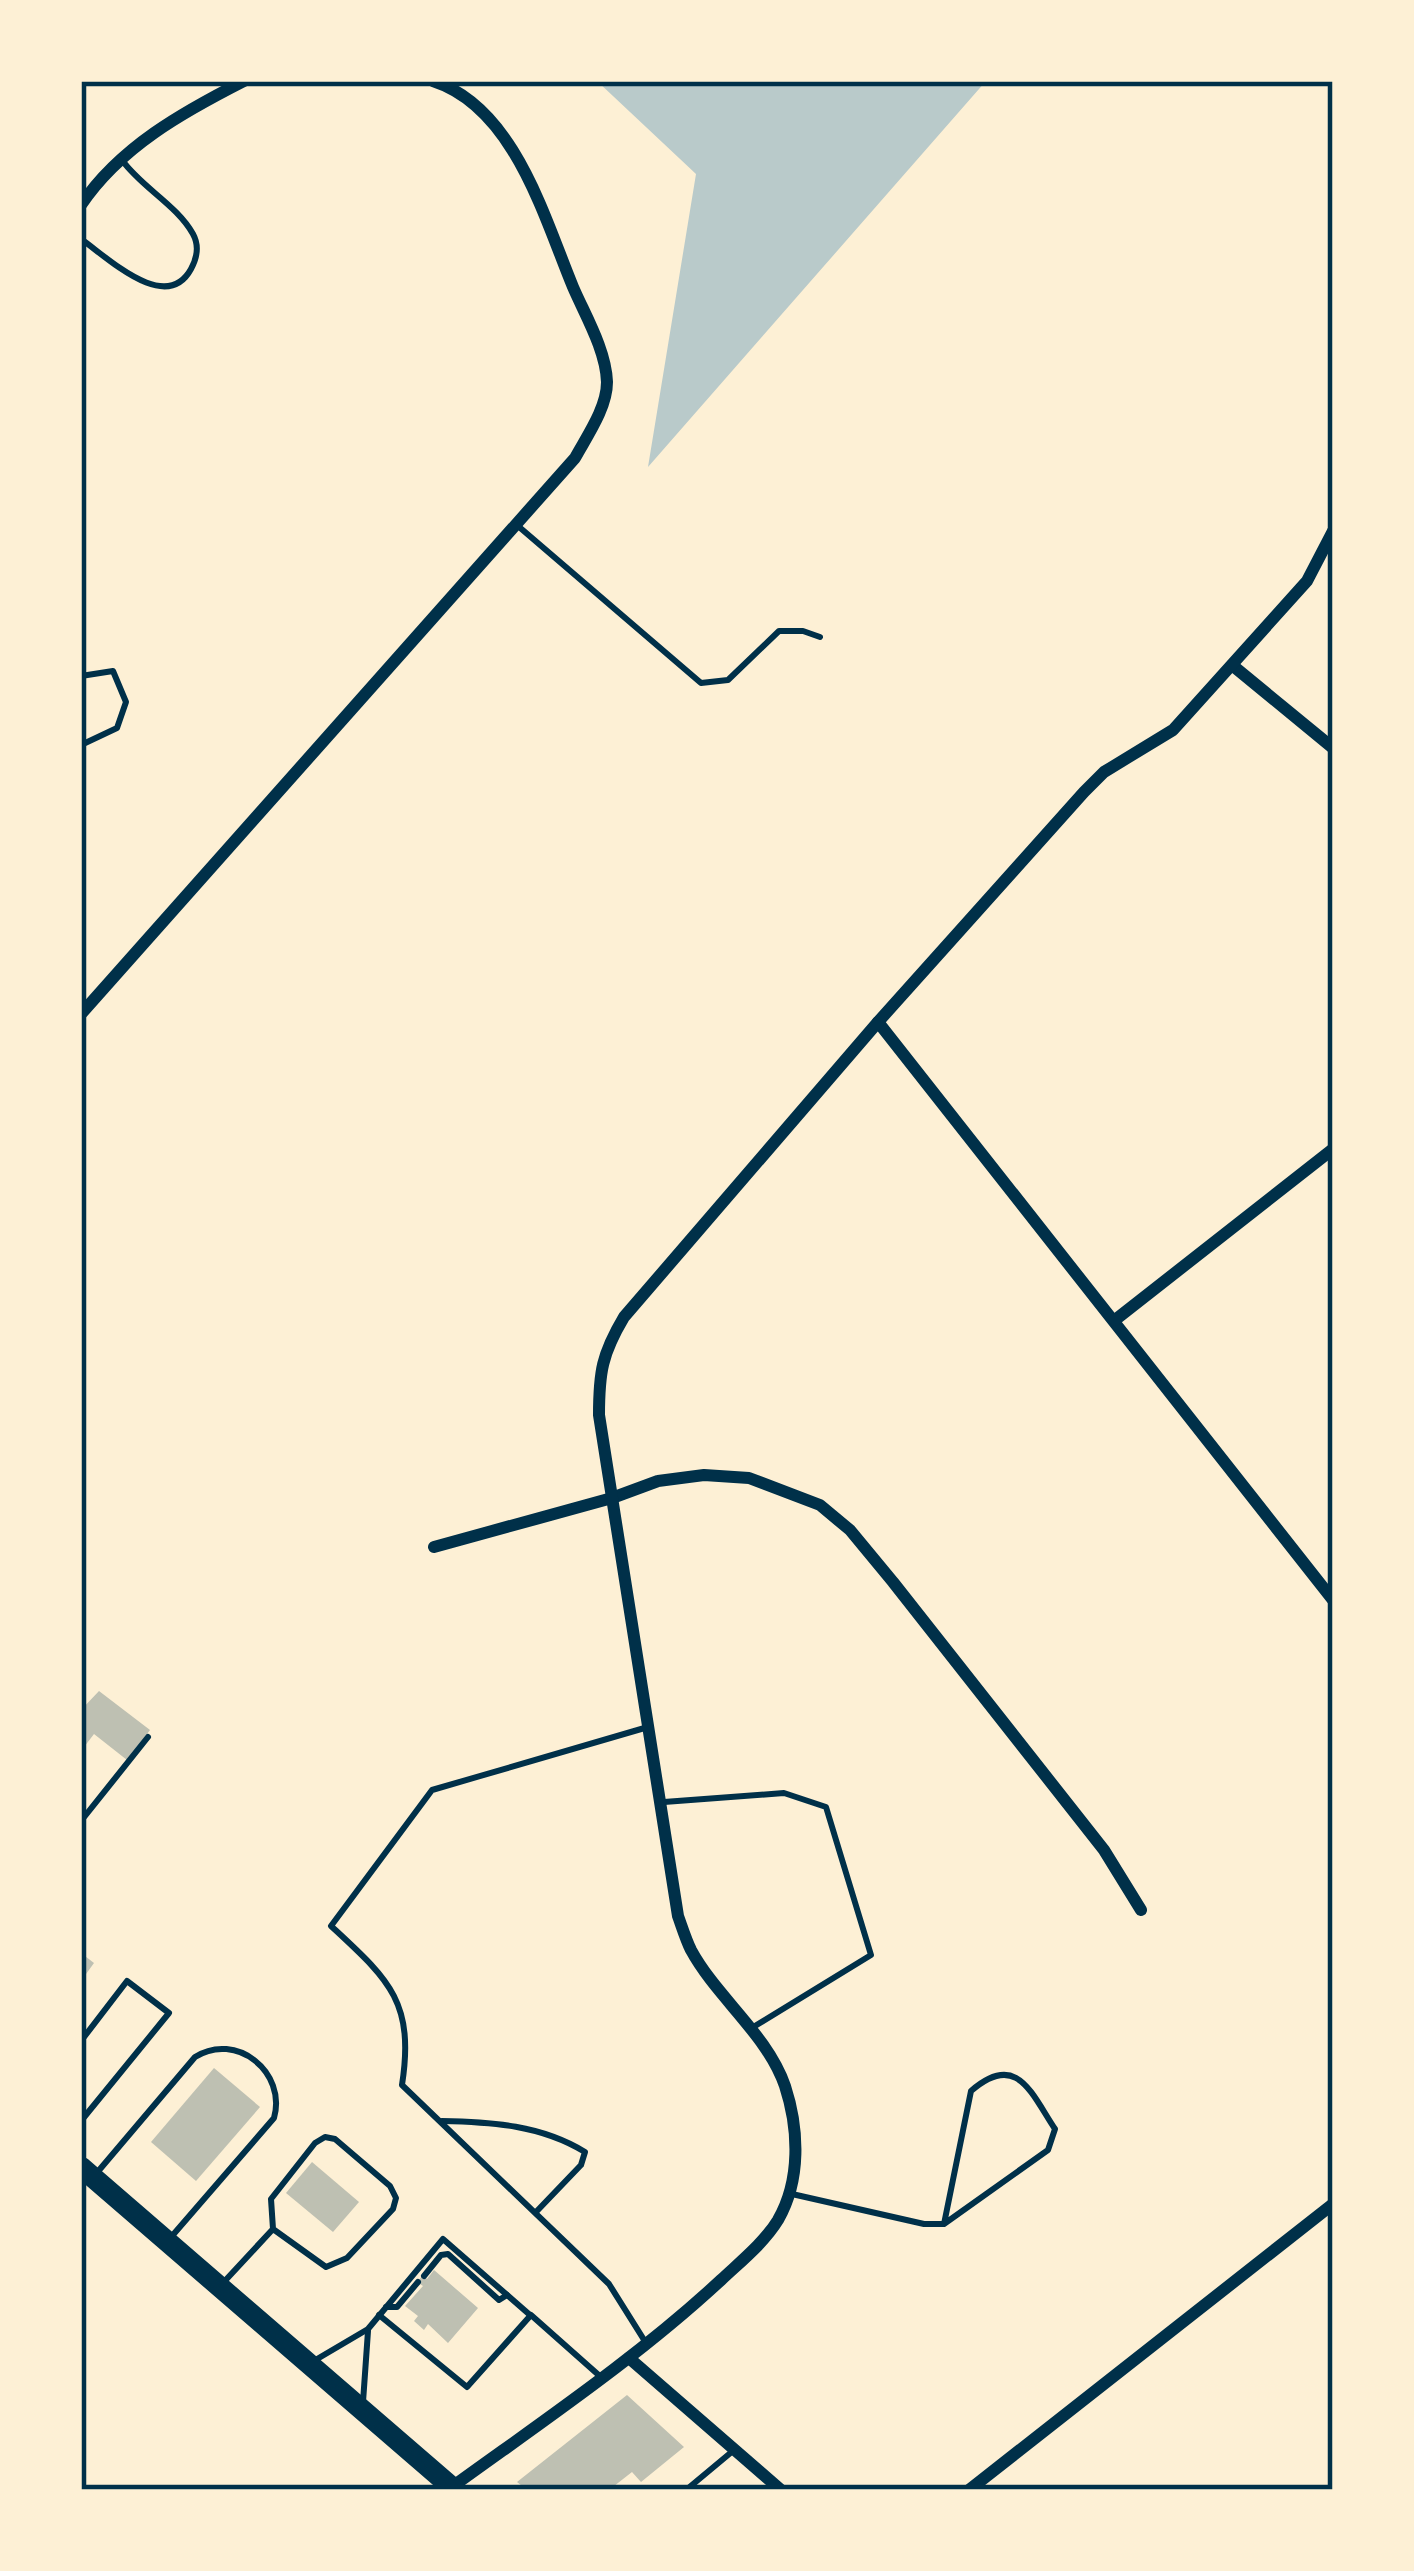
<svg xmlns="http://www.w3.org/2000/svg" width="1414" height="2571" font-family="'Titillium Web',sans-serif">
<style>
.green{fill:#b9caca}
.building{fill:#bec0b2}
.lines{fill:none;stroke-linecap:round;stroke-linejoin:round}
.path{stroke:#003049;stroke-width:4.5}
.service{stroke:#003049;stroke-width:6}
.minor{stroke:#003049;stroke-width:12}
.primary{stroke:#003049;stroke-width:21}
.neatline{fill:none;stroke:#003049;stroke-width:4.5}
</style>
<rect width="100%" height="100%" fill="#fdf0d5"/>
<!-- green -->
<polygon class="green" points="597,81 986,81 648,467 696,174"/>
<!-- building -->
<g class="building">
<polygon points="99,1691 150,1730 127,1760 94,1734 81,1751 81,1710"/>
<polygon points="81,1953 94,1963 81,1981"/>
<polygon points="214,2068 260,2107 196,2181 151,2142"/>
<polygon points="312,2162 359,2202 333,2232 286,2193"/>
<polygon points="434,2270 478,2308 448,2343 428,2324 424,2330 414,2321 418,2316 405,2306 423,2286 417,2282 423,2275 427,2279"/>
<polygon points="627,2395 684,2447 641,2482 632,2472 609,2490 527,2490 517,2482"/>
</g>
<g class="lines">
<!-- path -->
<polyline class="path" points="368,2490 371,2488"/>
<!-- service -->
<g class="service">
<path d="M81,239C107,257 166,315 191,269C197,258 199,245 193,234C177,205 141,187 122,160"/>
<polyline points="518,526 701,683 728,680 779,631 803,631 820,637"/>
<polyline points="81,676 113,671 126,702 117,728 81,745"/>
<polyline points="664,1802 784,1793 826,1807 871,1955 750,2029"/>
<polyline points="81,1821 148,1737"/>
<polyline points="81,2041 127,1981 169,2013 81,2121"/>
<path d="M442,2121C492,2122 541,2125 585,2152L581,2165L536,2212"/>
<path d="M95,2175L195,2057C236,2031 287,2072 274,2118L172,2236"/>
<path d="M792,2194L924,2224H944L1048,2150L1055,2129C1031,2093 1017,2051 971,2091L944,2224"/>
<polyline points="424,2276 441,2255 448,2254 499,2300 507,2295"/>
<polyline points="222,2284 273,2229 271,2199 315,2143 325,2137 335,2139 390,2186 396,2198 393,2209 347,2258 326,2267 273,2229"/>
<polyline points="386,2307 397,2307 418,2282"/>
<polyline points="379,2315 467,2387 531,2315 602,2378"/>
<path d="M646,2343L609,2284L402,2085C415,2001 388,1979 331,1926L432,1790L648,1727"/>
<polyline points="312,2362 368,2329 443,2239 530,2315"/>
<polyline points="363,2402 368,2331"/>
<polyline points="686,2490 734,2450"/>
</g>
<!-- minor -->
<g class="minor">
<path d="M81,205C120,147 183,112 244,81"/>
<polyline points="1232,665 1333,748"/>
<path d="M81,1014L575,458C587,436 607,408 607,382C606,350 585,315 573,287C544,217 514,107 433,81"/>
<polyline points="878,1022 1333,1600"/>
<polyline points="1115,1320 1333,1149"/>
<polyline points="434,1547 612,1498 658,1481 704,1475 749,1478 820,1505 850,1530 893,1582 1104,1850 1141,1910"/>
<polyline points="629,2358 781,2490"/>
<path d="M452,2487C543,2421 638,2357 721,2280C740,2262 764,2243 778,2220C801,2180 799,2129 785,2086C767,2034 717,1998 691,1950C686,1940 682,1927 678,1916L599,1415C599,1372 602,1354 624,1317L878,1022L1084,792L1104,772L1173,730L1307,581L1333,531"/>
<polyline points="969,2490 1333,2204"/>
</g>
<!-- primary -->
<polyline class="primary" points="81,2167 455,2490"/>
</g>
<!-- border -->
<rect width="1414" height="2571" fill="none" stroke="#fdf0d5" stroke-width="168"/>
<rect x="84" y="84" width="1246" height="2403" class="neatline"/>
</svg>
